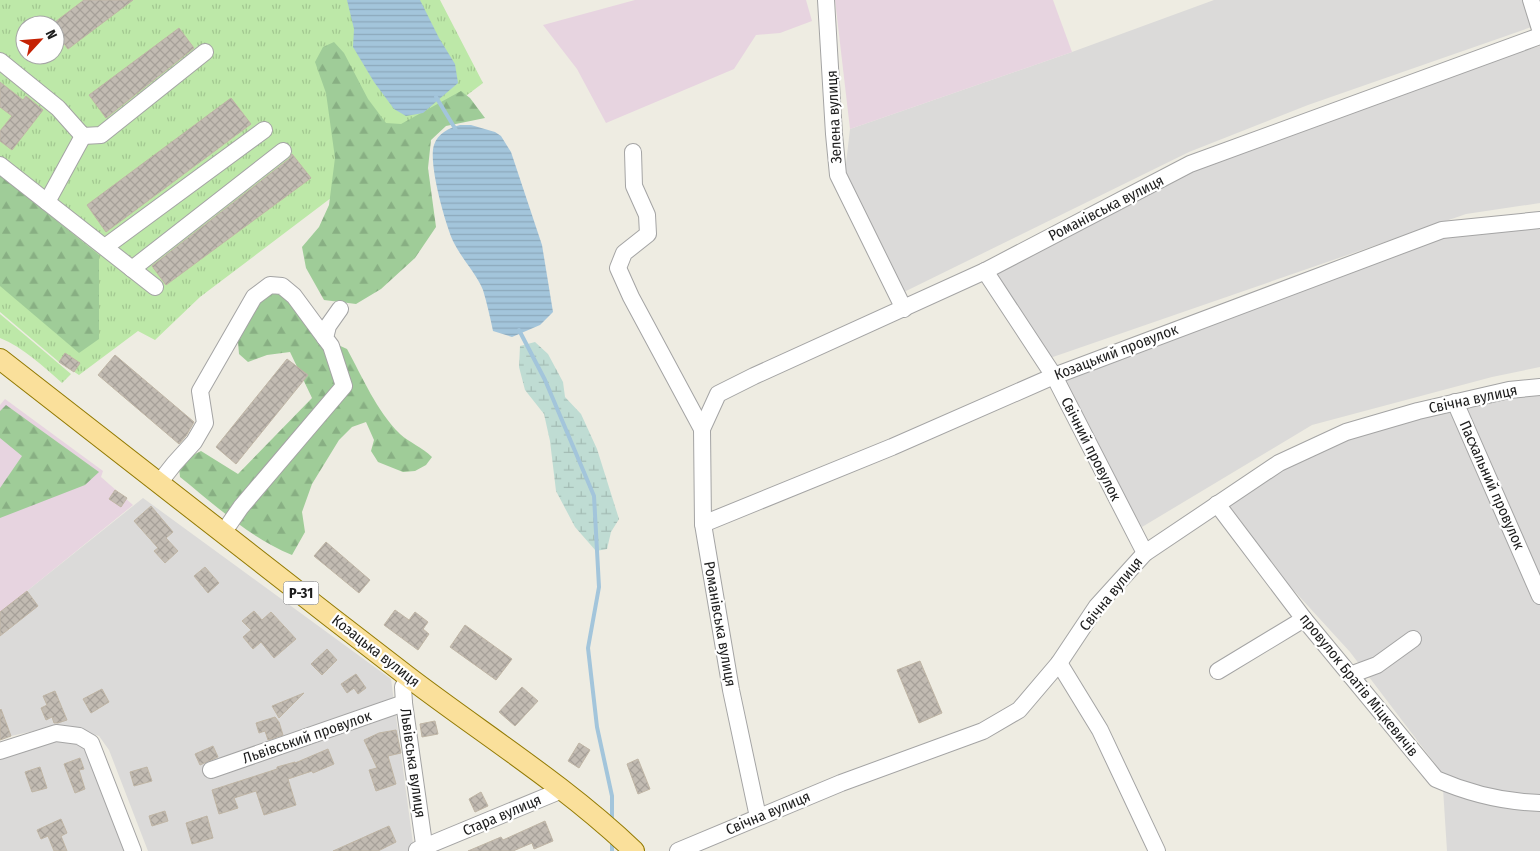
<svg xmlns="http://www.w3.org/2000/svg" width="1540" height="851" font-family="'Fira Sans Condensed',sans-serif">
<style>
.residential{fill:#dbdad9}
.industrial{fill:#e7d4e0}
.grass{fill:url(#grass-tufts);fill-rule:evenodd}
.forest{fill:url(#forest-firs)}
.wetland{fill:url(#wetland-marsh)}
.water{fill:url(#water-rules)}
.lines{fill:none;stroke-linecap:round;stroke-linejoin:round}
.stream{stroke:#a3c5db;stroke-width:4}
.building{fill:url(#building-cross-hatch);stroke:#bfb5a5}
.minor-casing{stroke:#a4a4a4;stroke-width:18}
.major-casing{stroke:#927a03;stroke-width:22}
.minor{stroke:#fff;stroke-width:16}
.major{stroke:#fae09b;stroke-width:20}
.labels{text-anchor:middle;stroke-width:4.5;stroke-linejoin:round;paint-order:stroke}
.shield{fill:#fff;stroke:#616161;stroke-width:1}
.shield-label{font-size:14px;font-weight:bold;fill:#1d1d1d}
.street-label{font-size:15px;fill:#1d1d1d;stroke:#fff}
</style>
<defs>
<pattern id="grass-tufts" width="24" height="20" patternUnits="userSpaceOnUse" patternTransform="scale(1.25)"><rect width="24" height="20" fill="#bde8a8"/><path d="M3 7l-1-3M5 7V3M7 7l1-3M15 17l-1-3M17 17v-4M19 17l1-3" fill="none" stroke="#a2c790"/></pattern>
<pattern id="forest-firs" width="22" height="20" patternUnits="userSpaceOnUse" patternTransform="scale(1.25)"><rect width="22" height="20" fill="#9fcc98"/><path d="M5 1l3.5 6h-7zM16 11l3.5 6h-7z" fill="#88af83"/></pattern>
<pattern id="wetland-marsh" width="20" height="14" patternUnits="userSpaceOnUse" patternTransform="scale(1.25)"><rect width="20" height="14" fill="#bfdcd3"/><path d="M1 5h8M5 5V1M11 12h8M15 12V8" fill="none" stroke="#a4bcb5"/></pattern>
<pattern id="water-rules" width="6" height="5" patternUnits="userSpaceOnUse" patternTransform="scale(1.25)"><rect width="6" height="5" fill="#a3c5db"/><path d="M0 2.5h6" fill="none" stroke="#8ca9bc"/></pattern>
<pattern id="building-cross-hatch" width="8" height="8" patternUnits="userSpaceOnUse" patternTransform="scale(1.25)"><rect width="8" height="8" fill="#c2bbb2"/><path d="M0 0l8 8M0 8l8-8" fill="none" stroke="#a6a099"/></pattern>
</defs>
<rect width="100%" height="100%" fill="#eeece2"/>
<!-- residential -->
<g class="residential">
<polygon points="1214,0 1540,0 1540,24 1308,105 1189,152 904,292 845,172 850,129 1072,52"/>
<polygon points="1540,46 1540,203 1466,214 1050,358 993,272 1186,172 1447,75"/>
<polygon points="1540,226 1540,367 1492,377 1312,425 1142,527 1061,379 1438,236"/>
<polygon points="1540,392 1540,851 1447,851 1442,773 1350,652 1277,572 1225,507 1282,468 1344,438 1502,397"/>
<polygon points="143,498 391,679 414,851 148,851 109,750 99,736 61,725 11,736 0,708 0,636 38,606 27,591"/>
<polygon points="54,739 80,745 90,753 128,851 0,851 0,758"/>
</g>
<!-- industrial -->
<g class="industrial">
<polygon points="635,0 806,0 812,21 780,33 756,35 734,69 606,123 577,69 543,25"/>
<polygon points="835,0 1053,0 1072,52 850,129"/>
<polygon points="5,399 103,471 101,477 133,505 27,591 38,606 0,636 0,405"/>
</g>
<!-- grass -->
<g class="grass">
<path d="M0,0H440L483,83L200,297L155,340L138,331L79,375L59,362L0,312ZM25,25H55V55H25Z"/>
<path d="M0,314L71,374L62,383C43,366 24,348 0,338Z"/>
</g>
<!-- forest -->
<g class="forest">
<polygon points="334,42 344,53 368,99 386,123 401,124 461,91 470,98 485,118 446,126 431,140 428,168 436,227 415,258 381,289 356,304 324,300 306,268 302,247 319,227 329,205 335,158 326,93 315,62 323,47"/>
<polygon points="0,175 99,255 99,339 79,353 0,286"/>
<path d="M275,290L294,302L336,344L347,349C363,378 376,410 400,434C410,443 422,447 432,457L426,465L415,471L403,472L378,462L371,451L374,440L366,422L352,427L339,440L312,484L302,512L305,532L292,555C250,538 215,505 180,477L179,468L191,456L201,451L238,474L312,398L290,352L267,355L248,362L239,354L237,330L244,316Z"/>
<polygon points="6,405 99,472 85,485 0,518 0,488 22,456 0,438 0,411"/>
</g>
<!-- wetland -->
<polygon class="wetland" points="535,342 548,354 563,382 565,397 581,414 597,449 619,519 611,532 607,549 596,551 575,527 556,491 550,441 544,414 525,390 519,367 520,346"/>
<!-- water -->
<g class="water">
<polygon points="347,0 420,0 439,38 455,64 458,83 423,113 406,116 394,109 374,82 353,47 354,29"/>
<path d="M460,125H471L495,132L501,136L511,152L542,245L553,312L540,325L512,337L493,331C490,317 487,303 483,290C476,273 461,258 453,241C445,223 428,163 434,145C438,133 449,128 460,125Z"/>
</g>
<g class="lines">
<!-- stream -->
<g class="stream">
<polyline points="436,97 456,130"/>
<polyline points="519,330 545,380 594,496 599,587 588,648 597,727 612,796 612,821"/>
<polyline points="612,841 612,851"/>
</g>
</g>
<!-- building -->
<g class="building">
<polygon points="84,0 133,0 68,49 55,32 55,22"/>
<polygon points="179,28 194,48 106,118 89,95"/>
<polygon points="0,82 23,100 26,96 43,110 12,150 0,141 0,131 12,116 0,107"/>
<polygon points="231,98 251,124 106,232 87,205"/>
<polygon points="292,154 311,178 166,285 152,266 289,159"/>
<polygon points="65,353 80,363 74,372 59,362"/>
<polygon points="115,355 194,422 186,436 179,444 98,375"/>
<polygon points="287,359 308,375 236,464 216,447"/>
<polygon points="115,490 127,498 121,507 109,499"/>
<polygon points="151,506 173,532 166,538 178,551 165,563 154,551 158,548 134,521"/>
<polygon points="326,542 370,580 359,593 314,556"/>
<polygon points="205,567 219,583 208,593 194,576"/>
<polygon points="27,591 38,606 0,636 0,612"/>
<polygon points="395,610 409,620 415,612 428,622 423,629 429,634 418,650 384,625"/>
<polygon points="254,611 262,620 271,612 296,639 274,658 261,642 253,649 243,637 251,630 242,621"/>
<polygon points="465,625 512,659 496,680 450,647"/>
<polygon points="327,649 337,660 322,675 311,664"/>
<polygon points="920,661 942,713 919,723 897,670"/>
<polygon points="356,674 366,688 358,694 354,688 347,693 341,684"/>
<polygon points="522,687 538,701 515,726 499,712"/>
<polygon points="102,689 109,702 91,713 83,699"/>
<polygon points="55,691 67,720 58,723 54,723 52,717 46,720 41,708 47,705 43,696"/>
<polygon points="304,693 279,718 272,706"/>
<polygon points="1,709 11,736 0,740 0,710"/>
<polygon points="275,717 279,722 283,735 268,740 265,731 259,733 256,723"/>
<polygon points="435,721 438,734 422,737 420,724"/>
<polygon points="396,730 401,753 388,756 396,784 376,791 369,770 377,768 364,740 379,733"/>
<polygon points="579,743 590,750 579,768 568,761"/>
<polygon points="213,746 218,757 200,765 195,754"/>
<polygon points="328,749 334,764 313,773 312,771 288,779 296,805 264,815 256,791 234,798 238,808 219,814 212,790 277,769 277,767 295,762 295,763"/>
<polygon points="80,758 84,769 79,770 85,789 75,793 64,764"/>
<polygon points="638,759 650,789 638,794 627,764"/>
<polygon points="40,767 47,788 32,792 25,772"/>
<polygon points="147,767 152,781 134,786 130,772"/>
<polygon points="481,792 488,806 475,812 469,799"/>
<polygon points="165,811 168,821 152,826 149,816"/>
<polygon points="207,816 213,838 192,844 186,823"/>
<polygon points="61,819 67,833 61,836 67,851 54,851 48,836 41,839 37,830"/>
<polygon points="545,821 553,841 534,849 532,843 513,851 468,851 501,837 503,840"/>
<polygon points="389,826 396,842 378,851 333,851"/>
</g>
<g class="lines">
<defs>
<g id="minor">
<polyline points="826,0 834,134 838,175 904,309"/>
<polyline points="1531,0 1540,29"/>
<polyline points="0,61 58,108 83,136 101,135 205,52"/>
<polyline points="633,152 634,186 647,215 648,234 624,253 618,268 631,297 702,429"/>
<polyline points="0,165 155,287"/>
<polyline points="47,202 83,136"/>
<polyline points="105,247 264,130"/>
<polyline points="132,269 283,151"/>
<polyline points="985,271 1054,376 1145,553"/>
<polyline points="1455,402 1540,596"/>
<polyline points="159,483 174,464 194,442 205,423 200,391 254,297 270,285 282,286 294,296 325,338"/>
<path d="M1217,504L1304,619L1436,779C1468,793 1504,802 1540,803"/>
<polyline points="703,524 892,447 1054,376 1442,230 1540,220"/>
<polyline points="223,533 241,507 344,386 331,346 325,338 328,326 340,309"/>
<polyline points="1059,663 1100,730 1157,851"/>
<polyline points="1218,671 1304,619"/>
<polyline points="1350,675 1377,665 1413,639"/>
<polyline points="409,677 403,687 404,703 425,851"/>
<polyline points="0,751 56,733 79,736 91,743 133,851"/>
<polyline points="211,770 404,703"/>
<polyline points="758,817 731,690 703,524 702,429 718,394 754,376 985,271 1190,164 1540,36"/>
<polyline points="417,850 562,790"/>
<polyline points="678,851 841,783 983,731 1019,710 1059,663 1097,606 1145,553 1279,463 1346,432 1418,411 1509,390 1540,387"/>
</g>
<path id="major" d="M0,359C136,465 271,571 407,676C483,734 565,785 634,851"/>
</defs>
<!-- minor casing -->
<use href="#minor" class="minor-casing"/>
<!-- major casing -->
<use href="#major" class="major-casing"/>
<!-- minor -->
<use href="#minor" class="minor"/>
<!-- major -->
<use href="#major" class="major"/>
</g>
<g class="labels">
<!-- shield labels -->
<rect class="shield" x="283.5" y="581.5" width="35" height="23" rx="4"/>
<g class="shield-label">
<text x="301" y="598">Р-31</text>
</g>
<!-- street labels -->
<g class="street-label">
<text transform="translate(834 117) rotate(-93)" y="5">Зелена вулиця</text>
<text transform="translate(1106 208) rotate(-27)" y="5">Романівська вулиця</text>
<text transform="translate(1116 352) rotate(-21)" y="5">Козацький провулок</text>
<text transform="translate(1473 399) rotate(-12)" y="5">Свічна вулиця</text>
<text transform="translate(1091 449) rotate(63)" y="5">Свічний провулок</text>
<text transform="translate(1492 485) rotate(66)" y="5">Пасхальний провулок</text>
<text transform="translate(1111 594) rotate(-51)" y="5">Свічна вулиця</text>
<text transform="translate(720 624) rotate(80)" y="5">Романівська вулиця</text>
<text transform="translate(376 651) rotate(38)" y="5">Козацька вулиця</text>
<text transform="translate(1359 685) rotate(51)" y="5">провулок Братів Міцкевичів</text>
<text transform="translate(307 737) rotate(-19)" y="5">Львівський провулок</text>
<text transform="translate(413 763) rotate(82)" y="5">Львівська вулиця</text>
<text transform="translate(768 813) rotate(-23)" y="5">Свічна вулиця</text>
<text transform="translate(502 815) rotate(-23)" y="5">Стара вулиця</text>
</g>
</g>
<!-- north arrow -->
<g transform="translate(40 40) rotate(64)"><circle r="24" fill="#ffffff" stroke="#a5a5a5"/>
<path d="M0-4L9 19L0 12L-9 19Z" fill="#c52204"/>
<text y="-8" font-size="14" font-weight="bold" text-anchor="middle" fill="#1d1d1d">N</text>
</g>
</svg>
